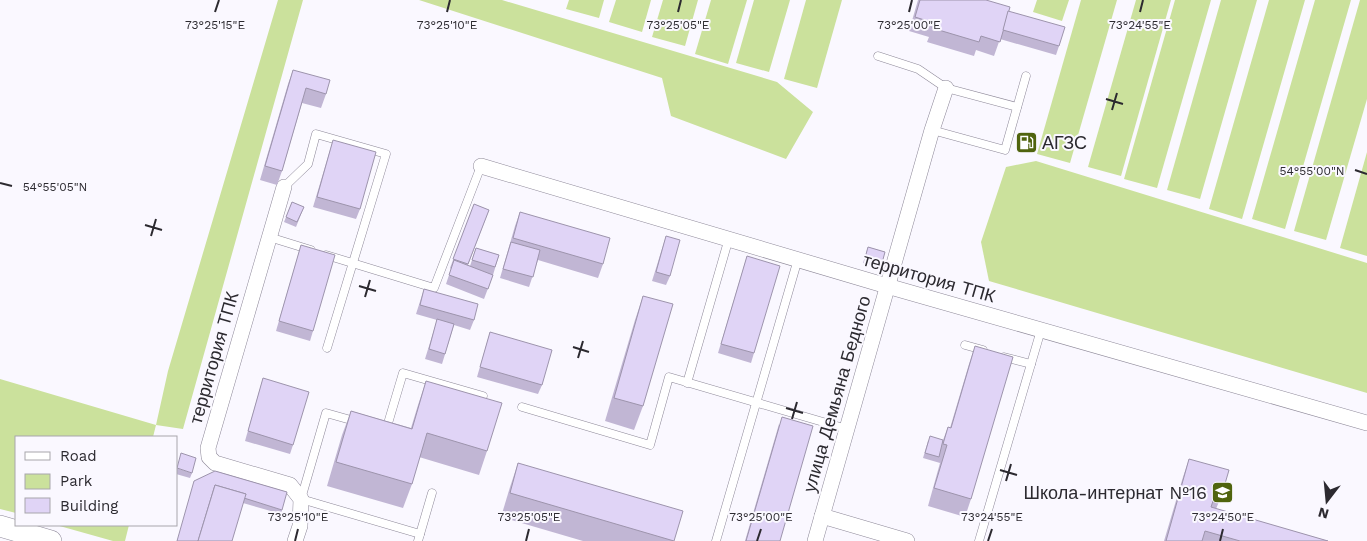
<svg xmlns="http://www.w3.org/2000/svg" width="1367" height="541" font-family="'Work Sans',sans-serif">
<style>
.green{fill:#cbe19c}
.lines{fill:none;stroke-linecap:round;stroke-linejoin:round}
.lane-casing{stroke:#8e8999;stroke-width:9}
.street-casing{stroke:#8e8999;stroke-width:16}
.secondary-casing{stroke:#8e8999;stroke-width:22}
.lane{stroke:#fff;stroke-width:8}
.street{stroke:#fff;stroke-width:15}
.secondary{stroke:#fff;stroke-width:21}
.wall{fill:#c1b6d4}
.building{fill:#e0d4f6;stroke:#9d94ac}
.ticks{fill:none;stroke:#2c2a30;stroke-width:2}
.labels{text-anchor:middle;stroke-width:4;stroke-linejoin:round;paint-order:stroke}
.poi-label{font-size:18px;fill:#2c2a30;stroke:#faf8ff;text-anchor:start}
.street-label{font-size:18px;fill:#2c2a30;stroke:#faf8ff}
.ticks-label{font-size:12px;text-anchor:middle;fill:#2c2a30;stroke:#faf8ff;stroke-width:4;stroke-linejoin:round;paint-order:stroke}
</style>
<rect width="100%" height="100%" fill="#faf8ff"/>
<!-- green -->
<g class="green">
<polygon points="278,0 303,0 183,429 156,425 153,437 16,437 16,513 0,509 0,379 156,425 168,371"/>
<polygon points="419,0 502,0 777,82 813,112 786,159 671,116 662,78"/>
<polygon points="569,0 604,0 599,18 566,9"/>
<polygon points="616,0 651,0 642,32 609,22"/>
<polygon points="663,0 698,0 685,46 652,37"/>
<polygon points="711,0 747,0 728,64 695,54"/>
<polygon points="754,0 790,0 769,72 736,63"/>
<polygon points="806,0 842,0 817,88 784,79"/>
<polygon points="1037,0 1069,0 1062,21 1033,12"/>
<polygon points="1081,0 1117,0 1070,163 1037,154"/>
<polygon points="1136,0 1171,0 1121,176 1088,167"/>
<polygon points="1175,0 1211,0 1157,188 1124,179"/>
<polygon points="1221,0 1257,0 1200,199 1167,190"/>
<polygon points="1269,0 1305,0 1242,219 1209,209"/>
<polygon points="1315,0 1351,0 1285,229 1252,219"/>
<polygon points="1360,0 1367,0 1367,99 1326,240 1294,231"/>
<polygon points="1367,152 1367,256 1340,248"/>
<polygon points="1036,161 1367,263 1367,393 989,281 981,242 1006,167"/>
<polygon points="56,525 129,525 125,541 113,541"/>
</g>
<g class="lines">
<defs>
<g id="lane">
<polyline points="878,56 918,69 946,88 1017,107"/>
<polyline points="932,130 1005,150 1026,76"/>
<polyline points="284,187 308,164 316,134 386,154 327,348"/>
<polyline points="269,237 311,250"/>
<polyline points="326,255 434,288 481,166"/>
<polyline points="965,345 983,350"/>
<polyline points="1004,357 1031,364"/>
<polyline points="687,383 729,238"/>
<polyline points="522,407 650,445 669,377 847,429"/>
<polyline points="358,422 326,413 301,499 420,534"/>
<polyline points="386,430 403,373 483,396"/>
<polyline points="418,541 432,493"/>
<polyline points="716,541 798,259"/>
<polyline points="979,541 1041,330"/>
</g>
<g id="street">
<polyline points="481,166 887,286 1367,423"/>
<polyline points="284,187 208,448 209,457 215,463 290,485 301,499 300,526 295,541"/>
<polyline points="822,516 907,541"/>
<polyline points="815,541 932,130 946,88"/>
</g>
<polyline id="secondary" points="0,526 51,541"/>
</defs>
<!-- lane casing -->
<use href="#lane" class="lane-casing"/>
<!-- street casing -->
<use href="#street" class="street-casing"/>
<!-- secondary casing -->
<use href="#secondary" class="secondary-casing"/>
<!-- lane -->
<use href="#lane" class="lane"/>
<!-- street -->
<use href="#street" class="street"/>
<!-- secondary -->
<use href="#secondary" class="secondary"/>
</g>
<!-- wall -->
<g class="wall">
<polygon points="918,0 986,0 1008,11 1059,46 1056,55 1000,39 994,56 976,50 974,56 927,42 929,37 909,31"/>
<polygon points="293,70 326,94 321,108 302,103 282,171 277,185 260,180 288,84"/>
<polygon points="333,140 360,209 356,219 313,207"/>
<polygon points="292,202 304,207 296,227 284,222"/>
<polygon points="474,204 489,210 468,265 470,266 476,248 499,255 493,275 484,299 446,284 451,269 450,268"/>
<polygon points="520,212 603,264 598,278 538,260 529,287 500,278 515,226"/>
<polygon points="666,236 670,276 666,285 652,281"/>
<polygon points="301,245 313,331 310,341 276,331"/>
<polygon points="868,247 885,252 880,268 863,263"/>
<polygon points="747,256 754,353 751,363 718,353"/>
<polygon points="424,289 474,320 470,330 454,325 442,364 425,359 437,320 416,314"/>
<polygon points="643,296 643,406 634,430 605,421 635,320"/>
<polygon points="490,332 542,385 538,394 477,377"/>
<polygon points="975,346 971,499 965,517 928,506 940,463 923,458 928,441 943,440 948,427 950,428 969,364"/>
<polygon points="263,378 293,445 290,454 245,441"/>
<polygon points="426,381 487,451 479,475 419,457 412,484 403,508 327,486 342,435 351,411 411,428 418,405"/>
<polygon points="779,424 780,541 745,541"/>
<polygon points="1189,459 1222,494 1216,509 1328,541 1164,541 1183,477"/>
<polygon points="518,463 674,541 583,541 501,517 510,487"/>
<polygon points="176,468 192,473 190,478 176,474"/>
<polygon points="194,481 282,510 281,514 243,503"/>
</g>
<!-- building -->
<g class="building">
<polygon points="920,0 986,0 1010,7 1000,42 981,36 979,42 932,28 934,23 915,17"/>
<polygon points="1008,11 1065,27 1059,46 1003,30"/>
<polygon points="293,70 330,80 326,94 306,88 282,171 265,166"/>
<polygon points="333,140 376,152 360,209 317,197"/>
<polygon points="292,202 304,207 297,222 286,217"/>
<polygon points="474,204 489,210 468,264 453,259"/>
<polygon points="520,212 610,238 603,264 513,238"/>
<polygon points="666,236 680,240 670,276 656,272"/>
<polygon points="511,242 540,250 533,277 503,269"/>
<polygon points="301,245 335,255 313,331 279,321"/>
<polygon points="868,247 885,252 882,263 865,258"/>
<polygon points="476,248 499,255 495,267 472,260"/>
<polygon points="747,256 780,266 754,353 721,344"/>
<polygon points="454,260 493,275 488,289 449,275"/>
<polygon points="424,289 478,304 474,320 420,305"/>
<polygon points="643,296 673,304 643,406 614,398"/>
<polygon points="437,319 454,324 445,354 429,349"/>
<polygon points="490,332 552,350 542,385 480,367"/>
<polygon points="975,346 1013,357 971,499 934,488 947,445 943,444 948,427 951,428"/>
<polygon points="263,378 309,392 293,445 248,431"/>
<polygon points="426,381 502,403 487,451 427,433 412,484 336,462 351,411 412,429"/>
<polygon points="782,417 813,426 780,541 746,541"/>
<polygon points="930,436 943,440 939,457 925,453"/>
<polygon points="181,453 196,458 192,473 177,468"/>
<polygon points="1189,459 1229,470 1222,494 1216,492 1211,507 1328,541 1240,541 1205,531 1202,541 1166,541"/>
<polygon points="518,463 683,511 674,541 510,493"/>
<polygon points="215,471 287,492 282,510 244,498 246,494 215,485 198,541 177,541 194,481"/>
<polygon points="215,485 246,494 232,541 198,541"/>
</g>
<!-- ticks -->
<path class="ticks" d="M215,12L219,0M447,12L450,0M678,12L681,0M909,12L912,0M1140,12L1143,0M1106,99L1123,104M1112,110L1117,93M1355,170L1367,174M0,183L12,186M145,225L162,230M151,236L156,219M359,286L376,291M365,297L370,280M573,347L589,352M578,358L583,341M786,408L803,413M792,419L797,402M1000,470L1017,475M1006,481L1011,464M295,541L298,529M526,541L529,529M757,541L761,529M988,541L992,529M1220,541L1223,529"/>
<!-- icons -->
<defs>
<symbol id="fuel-square" viewBox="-11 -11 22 22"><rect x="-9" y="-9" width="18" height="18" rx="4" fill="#50640e" stroke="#faf8ff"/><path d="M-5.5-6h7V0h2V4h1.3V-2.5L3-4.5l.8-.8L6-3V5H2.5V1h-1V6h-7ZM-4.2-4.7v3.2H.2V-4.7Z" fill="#fff"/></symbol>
<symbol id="school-square" viewBox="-11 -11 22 22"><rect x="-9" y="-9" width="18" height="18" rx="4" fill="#50640e" stroke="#faf8ff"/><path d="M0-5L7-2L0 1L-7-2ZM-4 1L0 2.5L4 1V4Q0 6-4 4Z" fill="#fff"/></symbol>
</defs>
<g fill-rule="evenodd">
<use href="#fuel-square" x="1014" y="130" width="25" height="25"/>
<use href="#school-square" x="1210" y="480" width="25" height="25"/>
</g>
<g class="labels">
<!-- poi labels -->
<g class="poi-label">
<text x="1042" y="149">АГЗС</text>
<text x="1207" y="499" text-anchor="end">Школа-интернат №16</text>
</g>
<!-- street labels -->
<g class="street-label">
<text transform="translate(929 278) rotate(16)" y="6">территория ТПК</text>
<text transform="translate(214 358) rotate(-74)" y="6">территория ТПК</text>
<text transform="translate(837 394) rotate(-74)" y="6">улица Демьяна Бедного</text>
</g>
</g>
<g class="ticks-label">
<text x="215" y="29">73°25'15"E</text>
<text x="447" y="29">73°25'10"E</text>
<text x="678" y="29">73°25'05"E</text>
<text x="909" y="29">73°25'00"E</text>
<text x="1140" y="29">73°24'55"E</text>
<text x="1312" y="175">54°55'00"N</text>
<text x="55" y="191">54°55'05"N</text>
<text x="1223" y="521">73°24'50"E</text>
<text x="298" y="521">73°25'10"E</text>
<text x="529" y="521">73°25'05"E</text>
<text x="761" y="521">73°25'00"E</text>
<text x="992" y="521">73°24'55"E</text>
</g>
<!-- legend -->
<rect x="15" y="436" width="162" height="90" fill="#faf8ff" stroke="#a8a6ac"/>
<rect x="25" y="452" width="25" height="8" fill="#ffffff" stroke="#a8a6ac"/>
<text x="60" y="461" font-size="15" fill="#2c2a30">Road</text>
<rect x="25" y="474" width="25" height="15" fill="#cbe19c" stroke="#a8a6ac"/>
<text x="60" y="486" font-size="15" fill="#2c2a30">Park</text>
<rect x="25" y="498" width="25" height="15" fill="#e0d4f6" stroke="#a8a6ac"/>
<text x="60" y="511" font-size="15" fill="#2c2a30">Building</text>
<!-- north arrow -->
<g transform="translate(1327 501) rotate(196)" stroke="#faf8ff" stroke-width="4" paint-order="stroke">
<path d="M0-4L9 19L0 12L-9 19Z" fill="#2c2a30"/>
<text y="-8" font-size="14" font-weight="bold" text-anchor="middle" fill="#2c2a30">N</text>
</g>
</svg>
